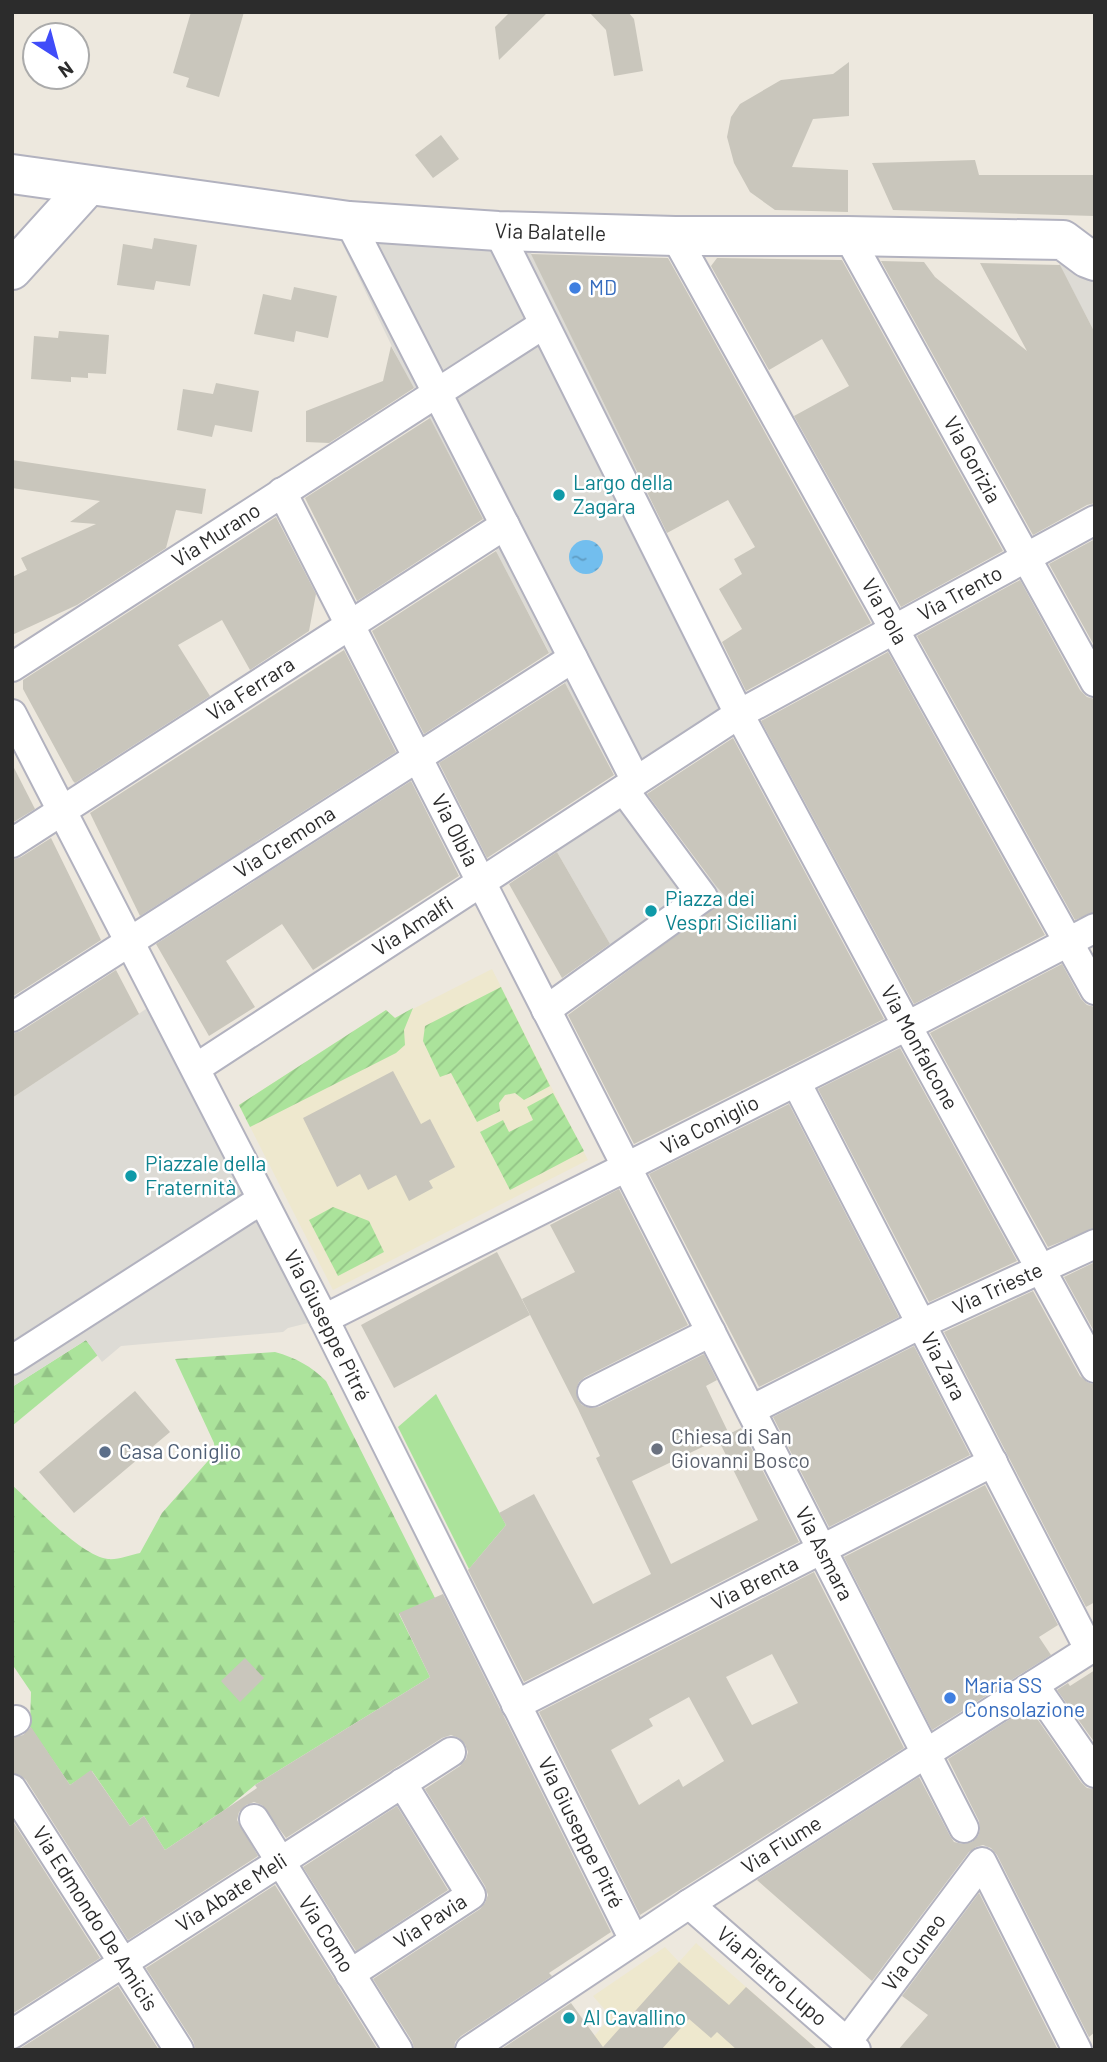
<svg xmlns="http://www.w3.org/2000/svg" width="1107" height="2062" font-family="Barlow,sans-serif">
<style>
.education{fill:#eee8ce}
.grass{fill:#abe39b}
.forest{fill:url(#forest-firs)}
.garden{fill:url(#garden-furrows)}
.plaza{fill:#dddbd5}
.water{fill:url(#water-ripples)}
.building{fill:#c9c6bc;fill-rule:evenodd}
.lines{fill:none;stroke-linecap:round;stroke-linejoin:round}
.street-casing{stroke:#b2b2bf;stroke-width:32}
.secondary-casing{stroke:#b2b2bf;stroke-width:42}
.street{stroke:#fff;stroke-width:28}
.secondary{stroke:#fff;stroke-width:38}
.shop-dot{fill:#3f7fe0;stroke:#fff;stroke-width:2.5}
.culture-dot{fill:#0f9aa8;stroke:#fff;stroke-width:2.5}
.worship-dot{fill:#6b7280;stroke:#fff;stroke-width:2.5}
.service-dot{fill:#5c6f8a;stroke:#fff;stroke-width:2.5}
.labels{text-anchor:middle;stroke-width:5;stroke-linejoin:round;paint-order:stroke}
.street-label{font-size:21px;fill:#2c2c2c;stroke:#fff}
.shop-label{font-size:21px;fill:#366cbe;stroke:#fff;text-anchor:start}
.culture-label{font-size:21px;fill:#0d838f;stroke:#fff;text-anchor:start}
.worship-label{font-size:21px;fill:#5b616d;stroke:#fff;text-anchor:start}
.service-label{font-size:21px;fill:#4e5e75;stroke:#fff;text-anchor:start}
</style>
<defs>
<pattern id="forest-firs" width="22" height="20" patternUnits="userSpaceOnUse" patternTransform="scale(1.75)"><rect width="22" height="20" fill="#abe39b"/><path d="M5 1l3.5 6h-7zM16 11l3.5 6h-7z" fill="#93c386"/></pattern>
<pattern id="garden-furrows" width="10" height="10" patternUnits="userSpaceOnUse" patternTransform="scale(1.75)"><rect width="10" height="10" fill="#abe39b"/><path d="M-1 1l2-2M0 10L10 0M9 11l2-2" fill="none" stroke="#93c386"/></pattern>
<pattern id="water-ripples" width="26" height="14" patternUnits="userSpaceOnUse" patternTransform="scale(1.75)"><rect width="26" height="14" fill="#72beee"/><path d="M2 4q2-2 4 0t4 0M15 11q2-2 4 0t4 0" fill="none" stroke="#5e9bc1"/></pattern>
</defs>
<rect width="100%" height="100%" fill="#ede8de"/>
<!-- education -->
<g class="education">
<polygon points="492,969 588,1160 333,1290 239,1105 386,1010 395,1018"/>
<polygon points="696,1943 818,2050 582,2050 611,2017 593,1996 665,1947 679,1962"/>
</g>
<!-- grass -->
<polygon class="grass" points="436,1394 506,1525 469,1569 398,1427"/>
<!-- forest -->
<g class="forest">
<polygon points="86,1340 98,1355 12,1426 12,1387"/>
<path d="M275,1352C296,1358 311,1366 326,1381L435,1598L399,1614L430,1677L255,1785L226,1809L165,1850L144,1816L130,1826L92,1771L70,1785L30,1727L31,1692L12,1664V1485C33,1504 81,1556 108,1559C118,1560 130,1555 140,1553L162,1513L215,1453L214,1443L175,1359Z"/>
</g>
<!-- garden -->
<g class="garden">
<polygon points="501,987 550,1086 524,1100 515,1093 505,1095 499,1103 500,1111 477,1122 451,1073 440,1077 423,1041 425,1026"/>
<polygon points="413,1008 404,1030 405,1045 396,1053 250,1127 239,1105 386,1010 395,1018"/>
<polygon points="553,1093 584,1151 510,1190 480,1132 503,1120 509,1132 533,1120 527,1107"/>
<polygon points="333,1207 369,1221 384,1252 338,1276 309,1220"/>
</g>
<!-- plaza -->
<g class="plaza">
<polygon points="330,218 521,232 756,718 646,794 690,855 729,900 667,940 553,1023 539,996 611,946 549,838 630,785 615,775 566,685 498,555 484,520 399,361"/>
<polygon points="1095,257 1095,333 1059,264"/>
<polygon points="161,999 324,1319 288,1328 283,1332 121,1346 102,1362 86,1340 12,1387 12,1098"/>
</g>
<!-- water -->
<circle class="water" cx="586" cy="557" r="17"/>
<!-- building -->
<g class="building">
<polygon points="191,12 244,12 219,97 186,87 189,78 173,73"/>
<polygon points="510,12 548,12 499,60 495,27"/>
<polygon points="589,12 628,12 634,19 643,71 614,76 606,30"/>
<polygon points="849,62 849,116 813,119 792,167 848,170 848,212 775,210 750,192 734,163 727,137 731,117 740,104 781,80 833,74"/>
<polygon points="441,135 459,159 433,178 415,155"/>
<polygon points="975,160 979,175 1095,175 1095,216 893,210 872,163"/>
<polygon points="154,238 197,245 190,286 156,281 154,290 117,285 123,244 152,249"/>
<polygon points="531,254 668,258 871,623 746,691 722,642 742,629 719,589 742,574 734,559 755,547 728,500 667,533"/>
<polygon points="717,258 842,260 1003,551 901,607 794,416 849,386 822,339 769,370 711,266"/>
<polygon points="881,261 924,262 935,277 1027,351 980,263 1060,265 1095,333 1095,503 1087,505 1033,535"/>
<polygon points="294,287 337,296 328,338 296,331 294,342 254,334 263,294 291,300"/>
<polygon points="59,331 109,335 106,374 88,373 88,378 71,377 71,382 31,379 34,336 58,338"/>
<polygon points="391,346 414,388 329,443 306,442 306,411 383,381"/>
<polygon points="216,383 259,391 252,432 215,425 212,437 177,430 183,389 213,394"/>
<polygon points="430,418 483,519 357,601 305,498"/>
<polygon points="12,460 206,489 202,514 176,510 166,548 77,605 12,635 12,577 27,570 21,558 96,524 70,522 100,501 12,488"/>
<polygon points="276,517 316,594 309,631 250,670 222,620 178,645 210,696 75,783 73,781 23,689 23,680"/>
<polygon points="1095,539 1095,647 1049,564"/>
<polygon points="496,551 549,653 424,734 372,631"/>
<polygon points="1020,580 1080,690 1087,697 1095,699 1095,912 1075,920 917,636"/>
<polygon points="344,650 396,752 140,916 90,813"/>
<polygon points="888,652 1045,935 914,1004 761,721"/>
<polygon points="565,683 614,775 487,858 439,763"/>
<polygon points="733,738 884,1019 634,1144 568,1015 727,898 716,886 647,794"/>
<polygon points="12,764 35,809 12,823"/>
<polygon points="411,781 459,876 313,970 282,924 226,961 255,1007 209,1036 156,944"/>
<polygon points="51,838 101,940 12,997 12,860 21,857"/>
<polygon points="557,852 610,944 562,978 509,884"/>
<polygon points="1062,964 1081,999 1087,1005 1095,1007 1095,1228 1048,1247 930,1033"/>
<polygon points="116,970 139,1014 12,1098 12,1034 21,1031"/>
<polygon points="900,1048 1017,1261 929,1302 818,1089"/>
<polygon points="393,1071 421,1124 430,1119 455,1167 429,1181 433,1188 409,1201 396,1175 368,1190 360,1174 337,1187 303,1118"/>
<polygon points="789,1104 899,1317 759,1387 649,1174"/>
<path d="M619,1189L688,1325L585,1377L579,1382L576,1390L578,1400L582,1405L590,1408L599,1407L704,1354L717,1380L706,1386L729,1434L741,1428L799,1542L524,1682L468,1570L506,1525L499,1513L534,1494L593,1604L651,1574L596,1458L600,1456L578,1409L522,1299L575,1272L550,1225ZM725,1436L718,1439L758,1520L671,1564L632,1481Z"/>
<polygon points="497,1252 530,1315 394,1388 361,1325"/>
<polygon points="1095,1262 1095,1333 1064,1277"/>
<polygon points="1033,1291 1080,1376 1087,1382 1095,1385 1095,1602 1086,1607 944,1332"/>
<polygon points="914,1346 970,1455 829,1527 773,1417"/>
<polygon points="135,1391 170,1432 74,1513 39,1472"/>
<polygon points="985,1485 1058,1625 1039,1637 1051,1655 932,1730 844,1557"/>
<path d="M814,1572L904,1748L640,1915L539,1712ZM772,1654L798,1703L752,1725L726,1677ZM689,1697L724,1761L683,1787L679,1779L639,1805L611,1750L653,1726L649,1719Z"/>
<polygon points="443,1594 611,1932 549,1973 552,1976 461,2036 455,2042 454,2050 415,2050 412,2041 373,1979 480,1909 485,1903 488,1895 485,1886 425,1789 460,1766 466,1759 468,1752 465,1744 459,1738 451,1735 442,1738 286,1838 262,1805 254,1802 246,1805 239,1812 237,1820 258,1856 128,1940 26,1780 20,1775 12,1773 12,1738 23,1735 31,1727 70,1785 91,1770 130,1826 144,1816 165,1850 257,1788 255,1785 430,1677 399,1613"/>
<polygon points="245,1658 264,1678 240,1702 221,1681"/>
<polygon points="1095,1670 1095,1743 1057,1690 1068,1683 1070,1686"/>
<polygon points="1029,1707 1081,1782 1087,1788 1095,1789 1095,2032 1089,2037 997,1855 991,1848 983,1845 976,1847 969,1852 872,1981 757,1880 919,1777 950,1836 954,1842 962,1844 972,1842 978,1836 980,1830 979,1821 948,1759"/>
<polygon points="397,1806 448,1890 356,1951 303,1867"/>
<polygon points="12,1820 100,1958 12,2014"/>
<polygon points="275,1885 336,1982 378,2050 196,2050 193,2041 146,1968"/>
<polygon points="979,1893 1058,2050 898,2050 928,2015 902,1996"/>
<polygon points="679,1962 729,2005 746,1987 818,2050 737,2050 717,2032 711,2038 689,2019 661,2050 500,2050 571,2003 603,2047"/>
<polygon points="118,1986 159,2050 16,2050 21,2048"/>
</g>
<g class="lines">
<defs>
<g id="street">
<polyline points="349,221 636,781"/>
<path id="s1" d="M498,231L739,714L907,1026L1095,1368"/>
<path id="s2" d="M675,236L1095,990"/>
<path id="s3" d="M848,236L1095,682"/>
<path id="s4" d="M282,492L964,1828"/>
<path id="s5" d="M12,667L544,324"/>
<path id="s6" d="M12,714L324,1319L634,1940"/>
<path id="s7" d="M12,843L505,525"/>
<polyline points="546,1010 703,897 624,790"/>
<path id="s8" d="M12,1017L573,658"/>
<path id="s9" d="M196,1068L739,714L1095,520"/>
<path id="s10" d="M796,1082L1089,1649"/>
<path id="s11" d="M324,1319L907,1026L1095,928"/>
<polyline points="12,1360 261,1200"/>
<polyline points="592,1392 711,1332"/>
<path id="s12" d="M751,1410L921,1324L1095,1244"/>
<polyline points="1034,1685 1095,1773"/>
<path id="s13" d="M516,1705L993,1462"/>
<polyline points="12,1722 16,1720"/>
<path id="s14" d="M12,1789L179,2050"/>
<path id="s15" d="M254,1819L398,2050"/>
<path id="s16" d="M689,1904L856,2050"/>
<path id="s17" d="M350,1974L471,1895L402,1783"/>
<path id="s18" d="M12,2034L451,1752"/>
<path id="s19" d="M847,2042L982,1862L1077,2050"/>
<path id="s20" d="M470,2050L689,1904L1095,1646"/>
</g>
<g id="secondary">
<path id="s21" d="M12,174L349,221L498,231L675,236H848L1063,240L1087,258L1095,261"/>
<polyline points="12,270 88,186"/>
</g>
</defs>
<!-- street casing -->
<use href="#street" class="street-casing"/>
<!-- secondary casing -->
<use href="#secondary" class="secondary-casing"/>
<!-- street -->
<use href="#street" class="street"/>
<!-- secondary -->
<use href="#secondary" class="secondary"/>
</g>
<!-- markers -->
<g class="shop-dot">
<circle cx="575" cy="288" r="7"/>
<circle cx="950" cy="1698" r="7"/>
</g>
<g class="culture-dot">
<circle cx="559" cy="495" r="7"/>
<circle cx="651" cy="911" r="7"/>
<circle cx="131" cy="1176" r="7"/>
<circle cx="569" cy="2018" r="7"/>
</g>
<circle class="worship-dot" cx="657" cy="1449" r="7"/>
<circle class="service-dot" cx="105" cy="1452" r="7"/>
<g class="labels">
<!-- street labels -->
<g class="street-label">
<text dy="7" stroke="none"><textPath href="#s21" startOffset="542">Via Balatelle</textPath></text>
<text dy="7" stroke="none"><textPath href="#s3" startOffset="256">Via Gorizia</textPath></text>
<text dy="7" stroke="none"><textPath href="#s5" startOffset="243">Via Murano</textPath></text>
<text dy="7" stroke="none"><textPath href="#s9" startOffset="900">Via Trento</textPath></text>
<text dy="7" stroke="none"><textPath href="#s2" startOffset="430">Via Pola</textPath></text>
<text dy="7" stroke="none"><textPath href="#s7" startOffset="284">Via Ferrara</textPath></text>
<text dy="7" stroke="none"><textPath href="#s4" startOffset="380">Via Olbia</textPath></text>
<text dy="7" stroke="none"><textPath href="#s8" startOffset="324">Via Cremona</textPath></text>
<text dy="7" stroke="none"><textPath href="#s9" startOffset="259">Via Amalfi</textPath></text>
<text dy="7" stroke="none"><textPath href="#s1" startOffset="919">Via Monfalcone</textPath></text>
<text dy="7" stroke="none"><textPath href="#s11" startOffset="432">Via Coniglio</textPath></text>
<text dy="7" stroke="none"><textPath href="#s12" startOffset="275">Via Trieste</textPath></text>
<text dy="7" stroke="none"><textPath href="#s6" startOffset="688">Via Giuseppe Pitré</textPath></text>
<text dy="7" stroke="none"><textPath href="#s10" startOffset="320">Via Zara</textPath></text>
<text dy="7" stroke="none"><textPath href="#s4" startOffset="1192">Via Asmara</textPath></text>
<text dy="7" stroke="none"><textPath href="#s13" startOffset="268">Via Brenta</textPath></text>
<text dy="7" stroke="none"><textPath href="#s6" startOffset="1255">Via Giuseppe Pitré</textPath></text>
<text dy="7" stroke="none"><textPath href="#s20" startOffset="373">Via Fiume</textPath></text>
<text dy="7" stroke="none"><textPath href="#s18" startOffset="261">Via Abate Meli</textPath></text>
<text dy="7" stroke="none"><textPath href="#s14" startOffset="154">Via Edmondo De Amicis</textPath></text>
<text dy="7" stroke="none"><textPath href="#s17" startOffset="96">Via Pavia</textPath></text>
<text dy="7" stroke="none"><textPath href="#s15" startOffset="136">Via Como</textPath></text>
<text dy="7" stroke="none"><textPath href="#s19" startOffset="112">Via Cuneo</textPath></text>
<text dy="7" stroke="none"><textPath href="#s16" startOffset="110">Via Pietro Lupo</textPath></text>
</g>
<!-- shop labels -->
<g class="shop-label">
<text x="589" y="295">MD</text>
<text x="964" y="1693">Maria SS<tspan x="964" dy="24">Consolazione</tspan></text>
</g>
<!-- culture labels -->
<g class="culture-label">
<text x="573" y="490">Largo della<tspan x="573" dy="24">Zagara</tspan></text>
<text x="665" y="906">Piazza dei<tspan x="665" dy="24">Vespri Siciliani</tspan></text>
<text x="145" y="1171">Piazzale della<tspan x="145" dy="24">Fraternità</tspan></text>
<text x="583" y="2025">Al Cavallino</text>
</g>
<!-- worship labels -->
<g class="worship-label">
<text x="671" y="1444">Chiesa di San<tspan x="671" dy="24">Giovanni Bosco</tspan></text>
</g>
<!-- service labels -->
<g class="service-label">
<text x="119" y="1459">Casa Coniglio</text>
</g>
</g>
<!-- border -->
<rect width="1107" height="2062" fill="none" stroke="#2c2c2c" stroke-width="28"/>
<!-- north arrow -->
<g transform="translate(56 56) rotate(144)"><circle r="33" fill="#ffffff" stroke="#ababab" stroke-width="2"/>
<path d="M0-5L12 26L0 18L-12 26Z" fill="#404cf9"/>
<text y="-10" font-size="19" font-weight="bold" text-anchor="middle" fill="#2c2c2c">N</text>
</g>
</svg>
